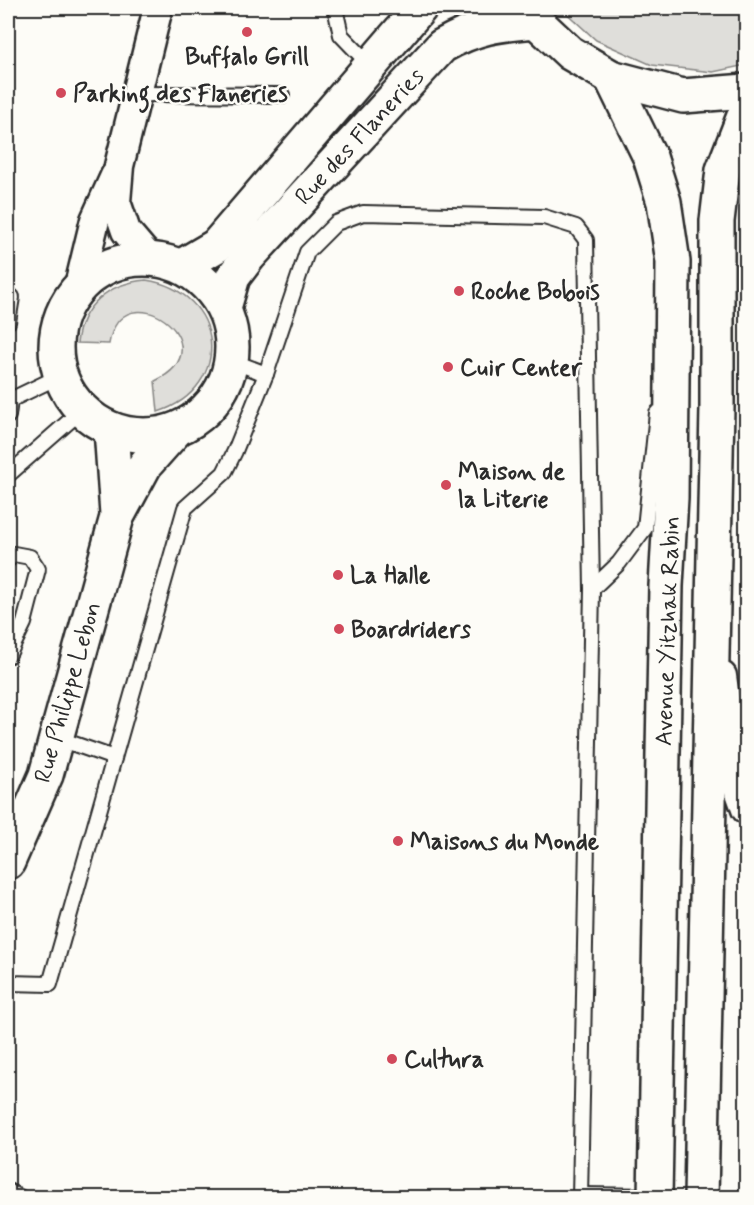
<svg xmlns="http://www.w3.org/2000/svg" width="754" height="1205" font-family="Mynerve,sans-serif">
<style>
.green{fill:#dfdeda;stroke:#858482;stroke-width:1.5}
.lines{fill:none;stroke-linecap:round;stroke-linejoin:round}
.lane-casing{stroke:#2b2b2b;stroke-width:18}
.street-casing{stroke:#2b2b2b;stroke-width:33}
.secondary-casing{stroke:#2b2b2b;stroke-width:38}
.primary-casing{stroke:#2b2b2b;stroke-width:38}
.lane{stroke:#fdfcf7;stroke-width:14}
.street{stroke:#fdfcf7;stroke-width:28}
.secondary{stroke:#fdfcf7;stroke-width:33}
.primary{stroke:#fdfcf7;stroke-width:33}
.poi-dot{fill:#d1495b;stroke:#fdfcf7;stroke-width:2}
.labels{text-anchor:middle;stroke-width:5;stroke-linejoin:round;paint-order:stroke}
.poi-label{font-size:24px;font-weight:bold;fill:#2b2b2b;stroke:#fdfcf7;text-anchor:start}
.street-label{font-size:24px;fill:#2b2b2b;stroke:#fdfcf7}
</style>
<rect width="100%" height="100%" fill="#fdfcf7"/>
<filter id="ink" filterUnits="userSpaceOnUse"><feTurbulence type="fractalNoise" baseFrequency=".0167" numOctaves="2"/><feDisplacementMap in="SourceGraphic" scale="12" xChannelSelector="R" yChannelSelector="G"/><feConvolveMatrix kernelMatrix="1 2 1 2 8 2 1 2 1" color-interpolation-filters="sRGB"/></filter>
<g filter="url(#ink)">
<!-- green -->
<g class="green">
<polygon points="561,8 746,8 746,65 713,72 652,65 596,40"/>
<path d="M146,280C225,292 235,387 158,412L155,381C230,346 122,267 109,344L77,343C81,305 109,283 146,280Z"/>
</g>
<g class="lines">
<defs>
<g id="lane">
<polyline points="335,8 341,35 369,64"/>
<polyline points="137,94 282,95"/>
<polyline points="8,322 12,297"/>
<polyline points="232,361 266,374"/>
<polyline points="8,416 10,400 60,376"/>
<polyline points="8,475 82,410"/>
<polyline points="8,560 14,554 30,557 38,569 24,623 8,656"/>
<polyline points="592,589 619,563 645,528 657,413"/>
<polyline points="57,738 114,758"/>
<polyline points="8,983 50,984 185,508 224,473 235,451 266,374 307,252 336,223 363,213 544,217 576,227 586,240 592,589 580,1198"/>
<polyline points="8,1191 21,1198"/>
<polyline points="580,1195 655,1196"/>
</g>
<g id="street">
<polyline points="149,258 126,231 116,202 119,166 158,8"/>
<polyline points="79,286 95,220 115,176"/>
<polyline points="722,676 736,781 746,809"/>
</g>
<g id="secondary">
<circle cx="144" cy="347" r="88"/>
<polyline points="182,266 216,246 420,8"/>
<path d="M224,308L233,277L249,256L442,46C475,27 498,24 536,21"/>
<polyline points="111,429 117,514"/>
<polyline points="8,862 46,775 117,517 145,465 177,429"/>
</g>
<g id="primary">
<polyline points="527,8 536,21 570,53 611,77 683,96 746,91"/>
<polyline points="611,77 650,157 664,202 673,262 671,498 666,586 655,1198"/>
<polyline points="701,1198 717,407 717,221 723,170 746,111"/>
</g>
</defs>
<!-- lane casing -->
<use href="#lane" class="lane-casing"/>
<!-- street casing -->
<use href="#street" class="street-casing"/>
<!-- secondary casing -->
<use href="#secondary" class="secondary-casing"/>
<!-- primary casing -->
<use href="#primary" class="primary-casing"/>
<!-- lane -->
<use href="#lane" class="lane"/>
<!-- street -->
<use href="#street" class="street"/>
<!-- secondary -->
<use href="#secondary" class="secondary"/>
<!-- primary -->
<use href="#primary" class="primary"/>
</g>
</g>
<!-- markers -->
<g class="poi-dot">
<circle cx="247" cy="32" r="6"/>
<circle cx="61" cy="93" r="6"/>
<circle cx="459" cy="291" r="6"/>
<circle cx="448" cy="367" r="6"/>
<circle cx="446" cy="485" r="6"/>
<circle cx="338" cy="575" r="6"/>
<circle cx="339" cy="629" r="6"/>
<circle cx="398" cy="841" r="6"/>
<circle cx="392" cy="1059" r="6"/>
</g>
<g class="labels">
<!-- poi labels -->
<g class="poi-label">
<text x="247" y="64" text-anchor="middle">Buffalo Grill</text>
<text x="73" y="101">Parking des Flaneries</text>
<text x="471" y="299">Roche Bobois</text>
<text x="460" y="375">Cuir Center</text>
<text x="458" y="479">Maison de<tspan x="458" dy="28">la Literie</tspan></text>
<text x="350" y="583">La Halle</text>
<text x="351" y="637">Boardriders</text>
<text x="410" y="849">Maisons du Monde</text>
<text x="404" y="1067">Cultura</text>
</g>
<!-- street labels -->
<g class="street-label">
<text transform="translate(359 136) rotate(-47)" y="8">Rue des Flaneries</text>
<text transform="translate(667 631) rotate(-88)" y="8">Avenue Yitzhak Rabin</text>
<text transform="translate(67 692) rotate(-74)" y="8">Rue Philippe Lebon</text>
</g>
</g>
<!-- margin -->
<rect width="754" height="1205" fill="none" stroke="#fdfcf7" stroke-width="30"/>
<rect x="15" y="15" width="724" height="1175" fill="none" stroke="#2b2b2b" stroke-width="2" filter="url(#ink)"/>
</svg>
